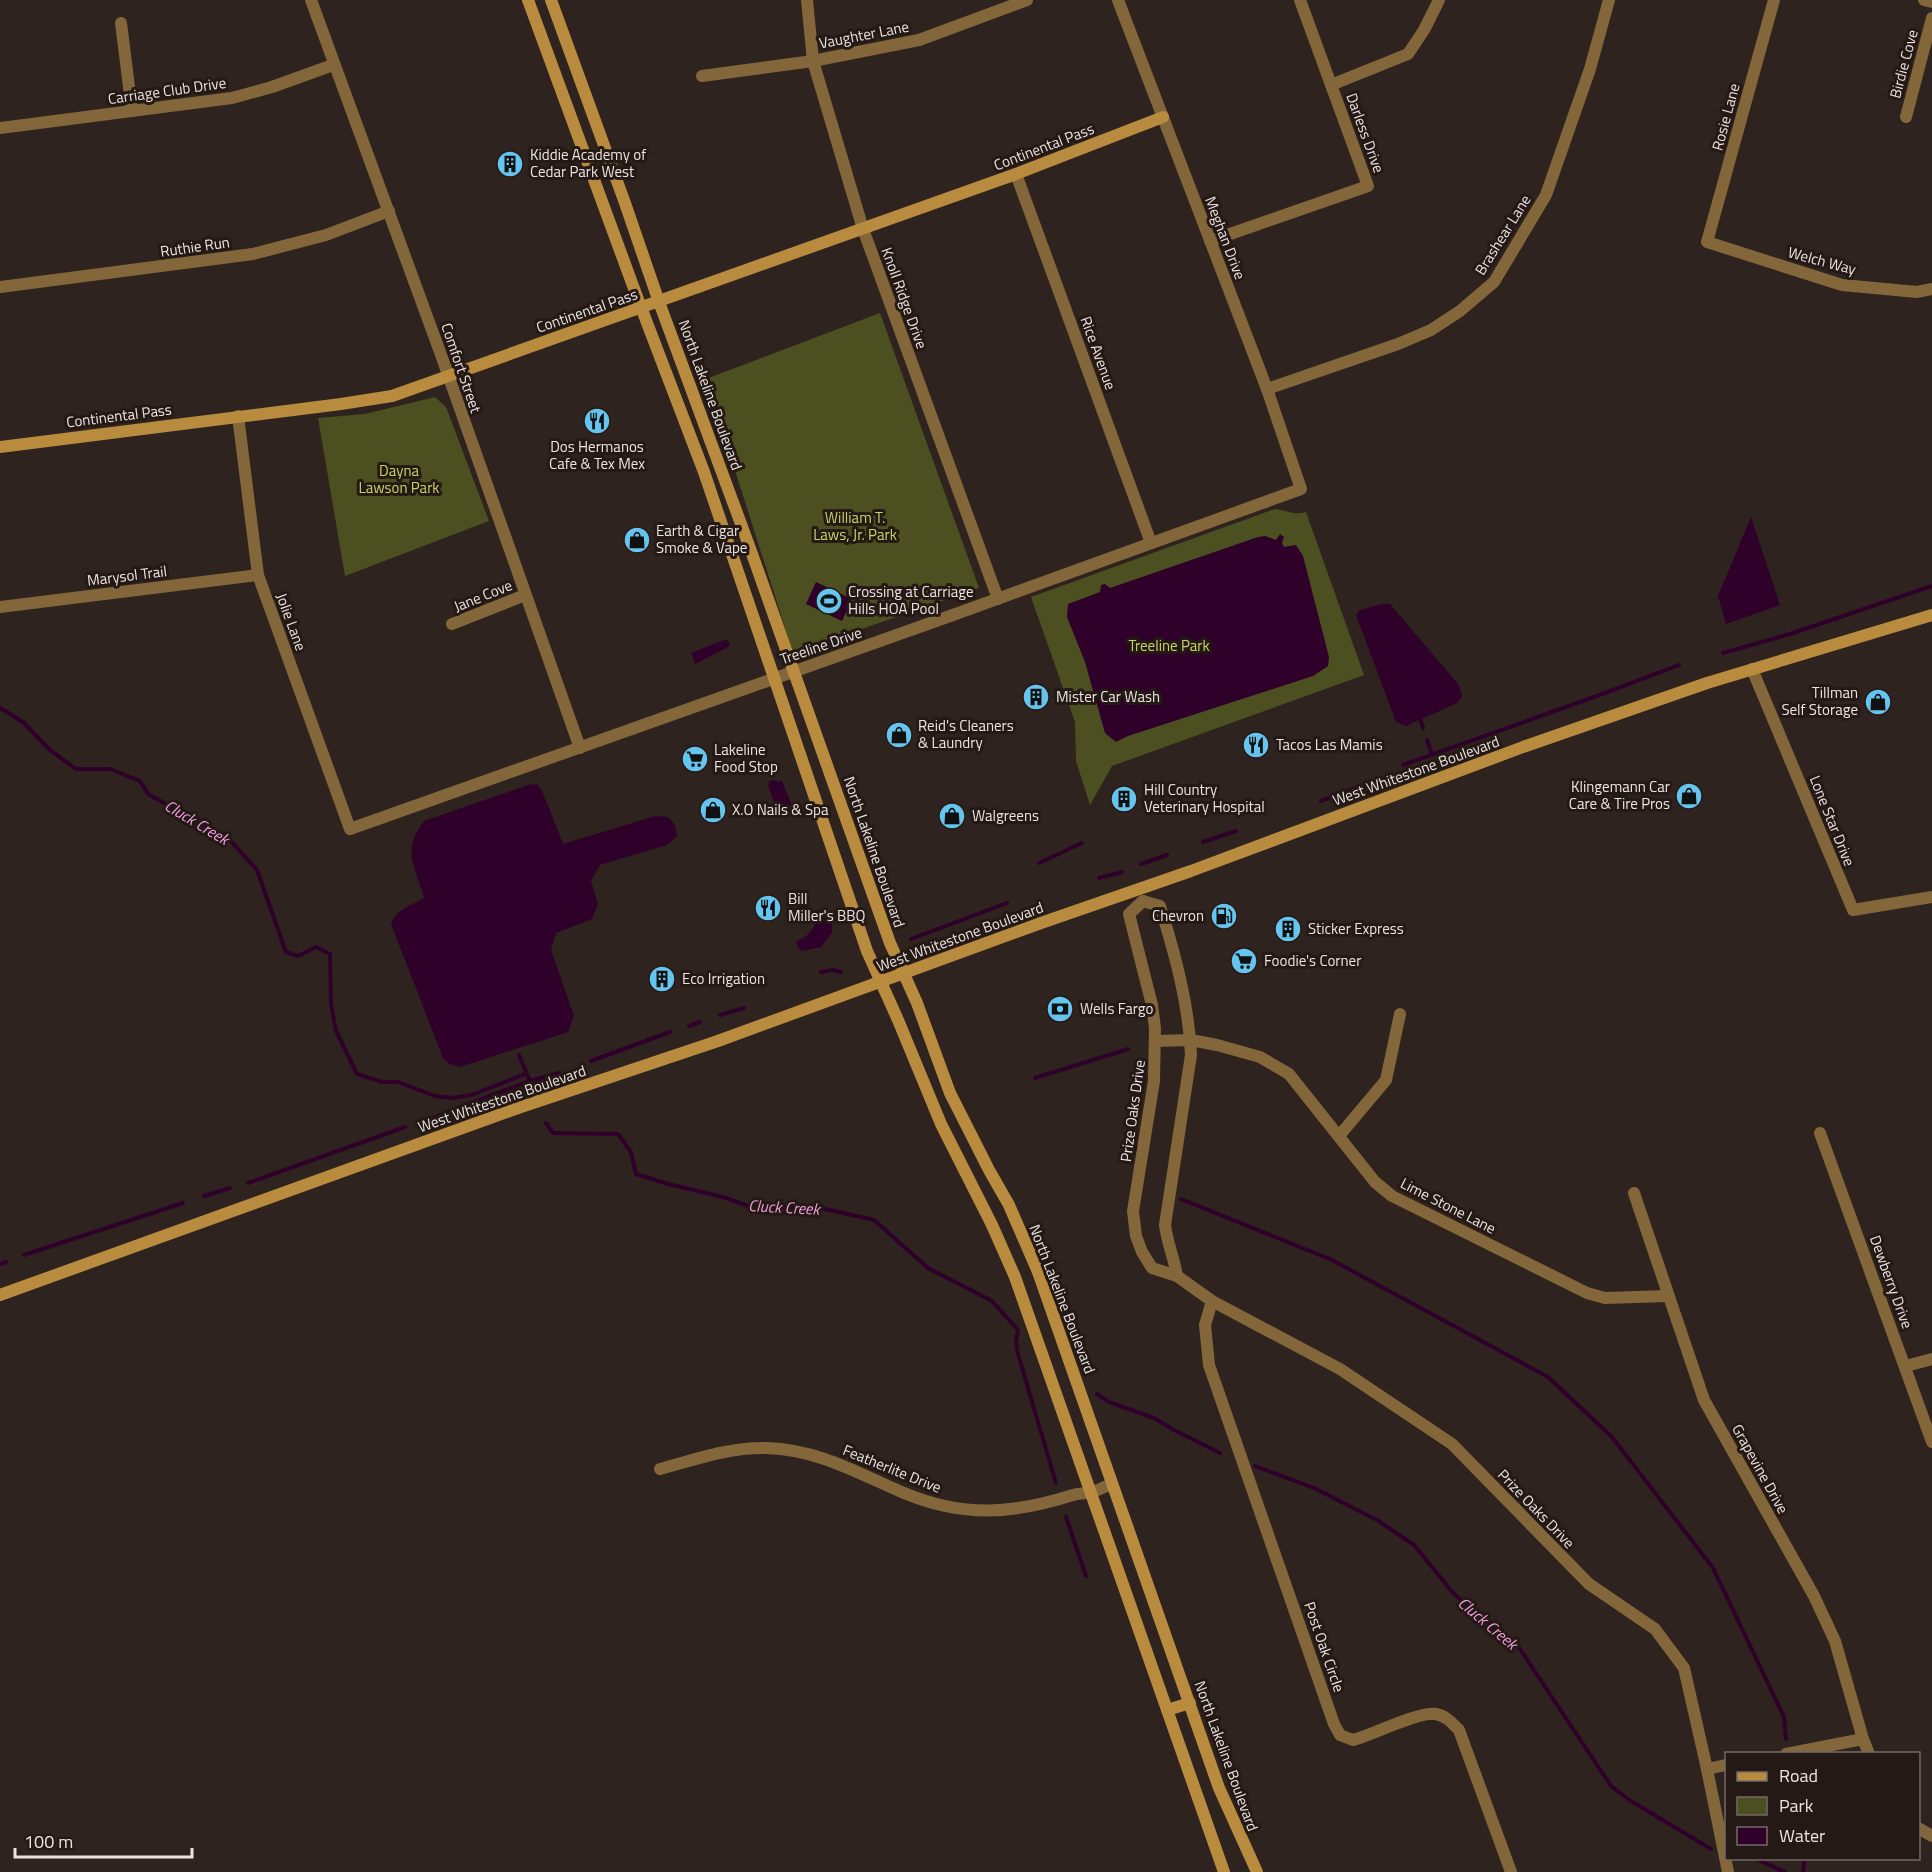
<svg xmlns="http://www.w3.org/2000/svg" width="1932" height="1872" font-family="'Titillium Web',sans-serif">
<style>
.green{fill:#4c5020}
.water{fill:#2f0029}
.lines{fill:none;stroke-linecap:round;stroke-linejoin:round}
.stream{stroke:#2f0029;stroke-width:4}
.street{stroke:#83673a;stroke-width:12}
.secondary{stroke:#b98b3e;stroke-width:12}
.labels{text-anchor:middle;stroke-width:6;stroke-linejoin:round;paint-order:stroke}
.street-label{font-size:15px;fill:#ece4e1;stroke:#241915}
.poi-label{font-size:15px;fill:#ece4e1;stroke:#241915;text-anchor:start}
.park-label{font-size:15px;fill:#cad369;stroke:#241915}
.water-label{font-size:16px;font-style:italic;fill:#f39fe3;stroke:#241915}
</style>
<rect width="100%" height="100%" fill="#2e231e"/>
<!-- green -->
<g class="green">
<polygon points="880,313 979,588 793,653 706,379"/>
<polygon points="435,397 446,407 489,521 345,576 318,418 365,414"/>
<path d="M1275,509C1288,510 1293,516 1306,512L1364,675L1112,766L1090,805L1076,761L1075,722L1031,597Z"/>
</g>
<!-- water -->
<g class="water">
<polygon points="1751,517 1780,605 1726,624 1718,596"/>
<polygon points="1280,534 1284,537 1282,543 1284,547 1296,545 1303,556 1329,657 1328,666 1313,676 1128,736 1116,742 1105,733 1085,662 1067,617 1068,604 1100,592 1101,585 1105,584 1110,588 1258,537 1265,536 1276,540"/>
<polygon points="816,582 852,599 842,621 806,604"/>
<polygon points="1382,604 1390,604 1459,685 1462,696 1457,703 1406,726 1396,722 1356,615 1360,610"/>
<polygon points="727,639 730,646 695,664 691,653"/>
<polygon points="774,780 778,782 782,781 791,803 790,807 785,811 782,806 775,805 768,785 770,781"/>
<path d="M531,784L538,785L543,793L563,844L655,816L668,817L675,825L677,836L667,845L600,865L591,881L598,904L592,919L556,933L551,950L574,1016L568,1032L460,1067L450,1064L443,1058L391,924C396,909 411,906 424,898C415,866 401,851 424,821Z"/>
<path d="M818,917L828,919L832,923V933L821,947L802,951L799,949L796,942C808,936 814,930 818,917Z"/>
</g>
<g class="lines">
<!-- stream -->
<g class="stream">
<polyline points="1723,653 1790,634 1932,586"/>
<polyline points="0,708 23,722 50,750 76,769 110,769 140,781 148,794 229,839 257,870 286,952 298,956 316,947 330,954 331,1004 336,1031 357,1074 382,1082 398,1082 435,1096 451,1098 472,1095 525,1074"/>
<polyline points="1420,718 1423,728"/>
<polyline points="1427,740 1432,755"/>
<polyline points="1403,765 1597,696 1679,665"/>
<polyline points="1321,801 1355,788"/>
<polyline points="1203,842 1236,831"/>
<polyline points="1039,863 1082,843"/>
<polyline points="1141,864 1167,855"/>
<polyline points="1099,878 1122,872"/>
<polyline points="911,939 1007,903"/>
<polyline points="821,972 832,970 841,972"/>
<polyline points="720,1015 744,1008"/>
<polyline points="689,1026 700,1022"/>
<polyline points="519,1055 530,1081"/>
<polyline points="591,1061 670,1032"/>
<polyline points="1035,1078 1128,1049"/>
<polyline points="468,1104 530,1081 559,1073"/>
<polyline points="428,1120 450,1111"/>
<polyline points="546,1123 553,1133 618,1134 631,1152 636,1174 668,1184 723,1197 754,1208 812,1206 874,1220 928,1268 992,1301 1018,1330 1016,1342 1018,1354 1056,1483"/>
<polyline points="1137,1149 1132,1145 1138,1098"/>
<polyline points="248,1183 405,1127"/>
<polyline points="204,1196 230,1188"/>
<polyline points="1181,1199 1332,1260 1548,1377 1612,1437 1713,1568 1784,1717 1786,1739"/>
<polyline points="24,1255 183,1203"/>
<polyline points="0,1264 6,1262"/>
<polyline points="1097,1394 1109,1402 1154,1418 1174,1430 1220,1453"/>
<polyline points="1255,1466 1314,1488 1377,1520 1414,1545 1454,1594 1518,1646 1611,1786 1631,1801 1711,1849"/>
<polyline points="1066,1517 1086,1576"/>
<polyline points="1754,1858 1785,1872"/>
<polyline points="1803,1872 1805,1858"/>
</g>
<!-- street -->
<g class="street">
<polyline points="311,0 440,352 580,748"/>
<polyline points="807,0 813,61 863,229 998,599"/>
<polyline points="1774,0 1707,242 1842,285 1917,292 1932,289"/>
<polyline points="1924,0 1932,2"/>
<polyline points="121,23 132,111"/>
<polyline points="702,76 813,61 919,40 1027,0"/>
<polyline points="1331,85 1408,54 1424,30 1439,0"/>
<polyline points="1906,117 1932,18"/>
<polyline points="0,128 232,98 272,87 333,65"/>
<polyline points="1016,174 1151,543"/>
<polyline points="1210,241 1368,186 1300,0"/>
<polyline points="0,287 253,254 326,235 389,211"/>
<polyline points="1267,389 1398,344 1431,330 1460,311 1494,282 1546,195 1590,69 1609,0"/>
<polyline points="238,416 258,575 350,829 953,615 1301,489 1267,389 1118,0"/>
<polyline points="0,607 258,575"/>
<polyline points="452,624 525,595"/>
<polyline points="1752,669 1853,910 1932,897"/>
<polyline points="1143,901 1129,914 1152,1005 1155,1028 1154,1081 1133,1211 1136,1236 1142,1252 1152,1268 1177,1276 1212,1301 1340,1369 1452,1444 1589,1584 1655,1629 1684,1668 1707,1769 1728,1872"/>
<path d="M1143,901L1160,906C1175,954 1189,1005 1191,1055L1165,1225C1167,1242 1174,1258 1177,1276"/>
<polyline points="1156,1041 1191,1040 1217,1045 1260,1057 1289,1074 1375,1182 1392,1196 1587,1293 1605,1298 1668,1296"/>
<polyline points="1820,1133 1932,1442"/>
<polyline points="1339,1136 1386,1080 1400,1014"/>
<polyline points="1634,1193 1704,1400 1814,1596 1835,1641 1863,1739 1869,1754"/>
<path d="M1212,1301L1205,1325L1209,1365L1334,1724L1340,1735L1353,1740C1372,1735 1419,1711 1436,1714C1446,1716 1452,1723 1459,1730L1511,1872"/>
<polyline points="1906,1366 1932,1359"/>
<path d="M660,1469C696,1459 730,1447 767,1448C820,1450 857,1473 904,1493C964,1518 1013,1514 1073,1495C1079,1493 1085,1494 1091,1492C1098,1491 1105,1486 1112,1484"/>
<polyline points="1786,1754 1863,1739"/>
<polyline points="1707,1769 1726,1765"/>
<polyline points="1918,1828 1932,1836"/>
</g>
<!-- secondary -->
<g class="secondary">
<polyline points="528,0 636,294 704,472 867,951 898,1020 941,1124 992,1225 1015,1277 1224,1872"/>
<polyline points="551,0 625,203 659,302 751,551 890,943 917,1003 950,1093 989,1170 1009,1205 1038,1272 1219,1788 1257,1872"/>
<polyline points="0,447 341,404 392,396 1016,174 1163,117"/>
<polyline points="0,1295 518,1108 718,1041 1041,923 1191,871 1523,747 1707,683 1932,615"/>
<polyline points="1167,1710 1190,1703"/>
</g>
</g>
<!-- icons -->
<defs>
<symbol id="building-disc" viewBox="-11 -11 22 22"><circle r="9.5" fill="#65c5ee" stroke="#241915"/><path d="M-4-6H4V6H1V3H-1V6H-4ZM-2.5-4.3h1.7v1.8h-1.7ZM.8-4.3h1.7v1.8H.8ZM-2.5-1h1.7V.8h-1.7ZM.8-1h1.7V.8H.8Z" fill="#111"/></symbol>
<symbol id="restaurant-disc" viewBox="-11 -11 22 22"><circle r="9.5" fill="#65c5ee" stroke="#241915"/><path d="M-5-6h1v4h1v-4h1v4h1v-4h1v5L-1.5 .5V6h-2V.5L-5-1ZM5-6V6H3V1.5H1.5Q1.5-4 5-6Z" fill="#111"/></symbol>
<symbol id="shop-disc" viewBox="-11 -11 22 22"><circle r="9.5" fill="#65c5ee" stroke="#241915"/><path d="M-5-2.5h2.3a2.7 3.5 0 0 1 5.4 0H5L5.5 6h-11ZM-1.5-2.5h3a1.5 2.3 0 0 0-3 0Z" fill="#111"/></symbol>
<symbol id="stadium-disc" viewBox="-11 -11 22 22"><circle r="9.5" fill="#65c5ee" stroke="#241915"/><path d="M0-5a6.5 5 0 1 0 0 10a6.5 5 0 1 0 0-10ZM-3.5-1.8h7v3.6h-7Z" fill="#111"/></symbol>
<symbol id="supermarket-disc" viewBox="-11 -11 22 22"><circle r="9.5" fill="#65c5ee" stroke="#241915"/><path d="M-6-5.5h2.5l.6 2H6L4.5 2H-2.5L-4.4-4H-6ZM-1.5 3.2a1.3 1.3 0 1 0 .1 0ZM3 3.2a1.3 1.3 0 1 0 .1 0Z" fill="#111"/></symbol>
<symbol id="fuel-disc" viewBox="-11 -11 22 22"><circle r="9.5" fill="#65c5ee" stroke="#241915"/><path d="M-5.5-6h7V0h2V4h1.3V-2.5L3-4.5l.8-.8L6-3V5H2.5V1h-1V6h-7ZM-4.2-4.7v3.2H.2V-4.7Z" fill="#111"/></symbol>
<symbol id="bank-disc" viewBox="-11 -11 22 22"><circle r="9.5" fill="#65c5ee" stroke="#241915"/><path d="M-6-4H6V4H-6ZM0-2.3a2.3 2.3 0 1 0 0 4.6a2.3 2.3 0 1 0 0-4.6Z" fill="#111"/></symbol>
</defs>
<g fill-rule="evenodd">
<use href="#building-disc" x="495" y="149" width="30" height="30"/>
<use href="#restaurant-disc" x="582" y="406" width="30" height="30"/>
<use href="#shop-disc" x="622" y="525" width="30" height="30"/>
<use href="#stadium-disc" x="814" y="586" width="30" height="30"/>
<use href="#building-disc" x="1021" y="682" width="30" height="30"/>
<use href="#shop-disc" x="1863" y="687" width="30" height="30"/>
<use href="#shop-disc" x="884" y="720" width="30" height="30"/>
<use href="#restaurant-disc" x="1241" y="730" width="30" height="30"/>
<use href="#supermarket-disc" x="680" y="744" width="30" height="30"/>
<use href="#shop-disc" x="1674" y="781" width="30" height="30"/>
<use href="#building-disc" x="1109" y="784" width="30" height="30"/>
<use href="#shop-disc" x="698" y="795" width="30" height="30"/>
<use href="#shop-disc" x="937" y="801" width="30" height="30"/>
<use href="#restaurant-disc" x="753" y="893" width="30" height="30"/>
<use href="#fuel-disc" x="1209" y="901" width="30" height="30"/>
<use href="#building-disc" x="1273" y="914" width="30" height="30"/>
<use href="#supermarket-disc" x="1229" y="946" width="30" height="30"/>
<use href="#building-disc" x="647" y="964" width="30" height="30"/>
<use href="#bank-disc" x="1045" y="994" width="30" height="30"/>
</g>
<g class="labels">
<!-- street labels -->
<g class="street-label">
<text transform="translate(864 35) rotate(-11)" y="5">Vaughter Lane</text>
<text transform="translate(1904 64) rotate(-75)" y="5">Birdie Cove</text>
<text transform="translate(167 91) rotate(-8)" y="5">Carriage Club Drive</text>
<text transform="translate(1726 117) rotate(-75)" y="5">Rosie Lane</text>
<text transform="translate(1365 133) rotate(70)" y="5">Darless Drive</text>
<text transform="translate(1044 147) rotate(-21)" y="5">Continental Pass</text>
<text transform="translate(1503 235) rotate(-58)" y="5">Brashear Lane</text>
<text transform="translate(1225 238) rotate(69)" y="5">Meghan Drive</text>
<text transform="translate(195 247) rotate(-8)" y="5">Ruthie Run</text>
<text transform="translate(1822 261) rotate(15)" y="5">Welch Way</text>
<text transform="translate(904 298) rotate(70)" y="5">Knoll Ridge Drive</text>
<text transform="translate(587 311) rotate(-19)" y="5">Continental Pass</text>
<text transform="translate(1098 353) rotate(70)" y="5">Rice Avenue</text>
<text transform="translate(461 368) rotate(71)" y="5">Comfort Street</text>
<text transform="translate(710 395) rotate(70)" y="5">North Lakeline Boulevard</text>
<text transform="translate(119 416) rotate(-7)" y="5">Continental Pass</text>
<text transform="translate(127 576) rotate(-7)" y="5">Marysol Trail</text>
<text transform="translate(483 596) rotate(-22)" y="5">Jane Cove</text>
<text transform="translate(291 622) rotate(70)" y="5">Jolie Lane</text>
<text transform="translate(821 646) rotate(-19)" y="5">Treeline Drive</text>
<text transform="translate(1416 771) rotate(-20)" y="5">West Whitestone Boulevard</text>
<text transform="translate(1832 821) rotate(68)" y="5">Lone Star Drive</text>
<text transform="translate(874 852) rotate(71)" y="5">North Lakeline Boulevard</text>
<text transform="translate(960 937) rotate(-20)" y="5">West Whitestone Boulevard</text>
<text transform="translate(502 1099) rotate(-19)" y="5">West Whitestone Boulevard</text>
<text transform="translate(1133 1111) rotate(-82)" y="5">Prize Oaks Drive</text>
<text transform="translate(1448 1206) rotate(27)" y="5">Lime Stone Lane</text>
<text transform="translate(1891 1282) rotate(70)" y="5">Dewberry Drive</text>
<text transform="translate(1062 1299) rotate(69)" y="5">North Lakeline Boulevard</text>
<text transform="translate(892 1469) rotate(22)" y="5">Featherlite Drive</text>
<text transform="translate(1760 1469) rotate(61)" y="5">Grapevine Drive</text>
<text transform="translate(1536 1509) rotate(46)" y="5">Prize Oaks Drive</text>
<text transform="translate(1324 1647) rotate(71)" y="5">Post Oak Circle</text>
<text transform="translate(1226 1756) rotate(70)" y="5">North Lakeline Boulevard</text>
</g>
<!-- poi labels -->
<g class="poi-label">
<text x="530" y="160">Kiddie Academy of<tspan x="530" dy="17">Cedar Park West</tspan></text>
<text x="597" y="452" text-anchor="middle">Dos Hermanos<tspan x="597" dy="17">Cafe &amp; Tex Mex</tspan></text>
<text x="656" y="536">Earth &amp; Cigar<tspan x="656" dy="17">Smoke &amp; Vape</tspan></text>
<text x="848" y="597">Crossing at Carriage<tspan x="848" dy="17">Hills HOA Pool</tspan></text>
<text x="1858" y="698" text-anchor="end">Tillman<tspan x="1858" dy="17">Self Storage</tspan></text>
<text x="1056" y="702">Mister Car Wash</text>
<text x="918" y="731">Reid's Cleaners<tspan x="918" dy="17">&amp; Laundry</tspan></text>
<text x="1276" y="750">Tacos Las Mamis</text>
<text x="714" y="755">Lakeline<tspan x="714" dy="17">Food Stop</tspan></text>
<text x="1670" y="792" text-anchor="end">Klingemann Car<tspan x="1670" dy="17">Care &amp; Tire Pros</tspan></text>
<text x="1144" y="795">Hill Country<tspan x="1144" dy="17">Veterinary Hospital</tspan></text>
<text x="732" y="815">X.O Nails &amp; Spa</text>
<text x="972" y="821">Walgreens</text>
<text x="788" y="904">Bill<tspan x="788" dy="17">Miller's BBQ</tspan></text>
<text x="1204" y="921" text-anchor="end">Chevron</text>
<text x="1308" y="934">Sticker Express</text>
<text x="1264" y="966">Foodie's Corner</text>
<text x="682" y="984">Eco Irrigation</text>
<text x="1080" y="1014">Wells Fargo</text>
</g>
<!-- park labels -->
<g class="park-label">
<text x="399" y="476">Dayna<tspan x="399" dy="17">Lawson Park</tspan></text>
<text x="855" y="523">William T.<tspan x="855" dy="17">Laws, Jr. Park</tspan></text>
<text x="1169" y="651">Treeline Park</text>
</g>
<!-- water labels -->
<g class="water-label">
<text transform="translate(197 822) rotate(31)" y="6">Cluck Creek</text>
<text transform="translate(784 1207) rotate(3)" y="6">Cluck Creek</text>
<text transform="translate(1488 1623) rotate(40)" y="6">Cluck Creek</text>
</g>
</g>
<!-- legend -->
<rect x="1725" y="1752" width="195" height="108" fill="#241915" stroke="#746a67" stroke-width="1.5"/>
<rect x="1737" y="1772" width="30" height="9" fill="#b98b3e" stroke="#746a67" stroke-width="1.5"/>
<text x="1779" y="1782" font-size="18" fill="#ece4e1">Road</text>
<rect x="1737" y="1797" width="30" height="18" fill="#4c5020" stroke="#746a67" stroke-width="1.5"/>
<text x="1779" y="1812" font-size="18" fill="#ece4e1">Park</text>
<rect x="1737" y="1827" width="30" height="18" fill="#2f0029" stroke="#746a67" stroke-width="1.5"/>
<text x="1779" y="1842" font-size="18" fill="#ece4e1">Water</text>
<!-- scale -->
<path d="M15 1848v9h177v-9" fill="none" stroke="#ece4e1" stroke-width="3"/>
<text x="24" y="1848" font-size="18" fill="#ece4e1" stroke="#241915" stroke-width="4.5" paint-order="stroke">100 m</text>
</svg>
